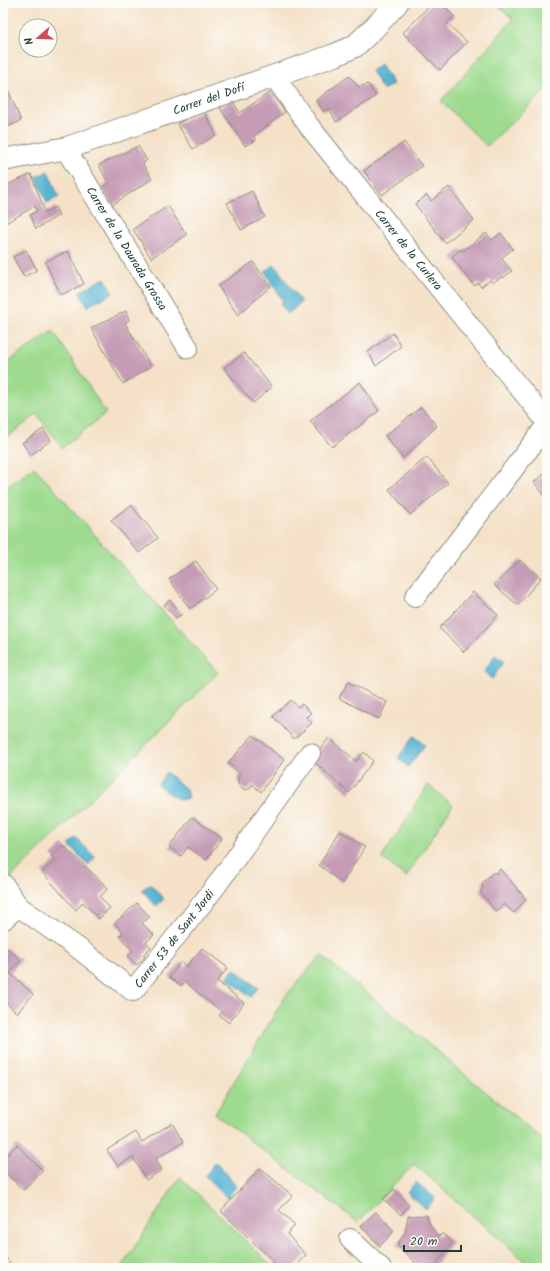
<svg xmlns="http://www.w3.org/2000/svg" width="550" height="1271" font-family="Kalam,sans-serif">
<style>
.green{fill:#9edb8f;stroke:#5e8c62}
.water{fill:#55b3d3;stroke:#3a7884}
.building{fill:#c59bb5}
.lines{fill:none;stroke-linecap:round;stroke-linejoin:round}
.minor-casing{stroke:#8a8f7e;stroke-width:22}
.tertiary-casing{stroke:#8a8f7e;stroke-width:24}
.path{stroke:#8a8f7e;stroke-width:2.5;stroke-dasharray:1 3;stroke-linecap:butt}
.minor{stroke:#fff;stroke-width:20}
.tertiary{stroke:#fff;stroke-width:22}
.labels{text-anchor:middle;stroke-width:4;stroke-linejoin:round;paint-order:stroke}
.street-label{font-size:12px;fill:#1f3d34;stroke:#fdfcf7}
</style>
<rect width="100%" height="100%" fill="#fdfcf7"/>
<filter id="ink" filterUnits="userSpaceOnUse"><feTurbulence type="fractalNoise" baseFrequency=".025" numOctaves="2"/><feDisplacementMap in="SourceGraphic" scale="8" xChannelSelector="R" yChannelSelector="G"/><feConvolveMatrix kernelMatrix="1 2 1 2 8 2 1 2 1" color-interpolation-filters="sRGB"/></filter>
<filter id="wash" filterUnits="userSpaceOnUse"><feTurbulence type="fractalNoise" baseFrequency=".012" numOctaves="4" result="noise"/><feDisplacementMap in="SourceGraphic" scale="16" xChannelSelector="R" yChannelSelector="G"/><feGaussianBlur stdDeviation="0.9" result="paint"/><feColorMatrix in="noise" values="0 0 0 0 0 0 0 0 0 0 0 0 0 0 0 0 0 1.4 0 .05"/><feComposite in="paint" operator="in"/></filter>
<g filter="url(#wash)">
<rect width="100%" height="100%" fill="#f4e1c7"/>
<!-- green -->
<g class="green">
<polygon points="495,3 547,3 547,89 487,146 441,101 513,19"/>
<polygon points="53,331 106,413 62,448 37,414 9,436 3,429 3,365"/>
<polygon points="34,467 218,673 11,878 3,866 3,490"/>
<polygon points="428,785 453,805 406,877 382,858"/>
<polygon points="321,955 547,1143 547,1268 533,1268 414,1164 358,1222 215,1114 285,997"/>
<polygon points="180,1177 274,1268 121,1268"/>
</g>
<!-- water -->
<g class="water">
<polygon points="381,64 393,84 383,90 371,71"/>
<polygon points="48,171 59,197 47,203 36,177"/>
<polygon points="274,264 301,302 288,314 280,304 283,301 265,272"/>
<polygon points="105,278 113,293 88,306 79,292"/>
<polygon points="495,655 504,662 492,679 484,672"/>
<polygon points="414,736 425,745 408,767 398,758"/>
<path d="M166,772L186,789L188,799C176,802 167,792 158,785Z"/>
<polygon points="76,838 95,857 88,865 69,845"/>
<polygon points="150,884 164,899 156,906 142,890"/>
<polygon points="234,969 258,988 251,997 227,978"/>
<polygon points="216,1162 237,1186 227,1198 205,1176"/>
<polygon points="416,1182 435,1198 426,1209 407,1192"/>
</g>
<g id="blocks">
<!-- building -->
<g class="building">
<polygon points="432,3 441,3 454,16 447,23 467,42 440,70 403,33"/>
<polygon points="349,76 359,87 368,84 376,96 336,122 330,109 323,111 316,100"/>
<polygon points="7,87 21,121 3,129 3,89"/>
<polygon points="270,92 285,112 254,136 256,140 245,146 220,108 232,100 240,113"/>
<polygon points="203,110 216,135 193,149 177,124"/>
<polygon points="404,142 422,166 382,195 364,171"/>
<polygon points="138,146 147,160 143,164 152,179 112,205 102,188 108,183 99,165"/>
<polygon points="31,174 45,212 55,207 59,215 36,229 30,215 37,211 35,206 4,224 3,222 3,187"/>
<polygon points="449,187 474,220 445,243 415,204 427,195 431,201"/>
<polygon points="252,191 265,217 241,230 227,203"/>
<polygon points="168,206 187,235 151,258 133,229"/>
<polygon points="486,233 492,240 501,233 513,249 501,258 512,271 503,278 502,276 493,283 490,280 481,287 478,283 474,286 452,257 461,249 463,251"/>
<polygon points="26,250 37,270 24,277 13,257"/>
<polygon points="68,251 84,284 61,295 45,262"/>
<polygon points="253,262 271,286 238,315 218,286"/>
<polygon points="126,311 129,320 125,323 151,366 123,384 91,328"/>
<polygon points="393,333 401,346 376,366 368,352"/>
<polygon points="244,353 272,387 253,403 224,368"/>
<polygon points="360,382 379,411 332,447 310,421"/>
<polygon points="421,407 437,426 403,458 385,436"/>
<polygon points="43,429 51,440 31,455 22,443"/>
<polygon points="427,457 448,483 410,515 389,489"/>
<polygon points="547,472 547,499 534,482"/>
<polygon points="131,505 158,538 139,553 111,520"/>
<polygon points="520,560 541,578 518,605 494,585"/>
<polygon points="196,561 216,589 190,609 169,579"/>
<polygon points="473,592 498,615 464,652 439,628"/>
<polygon points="170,600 182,614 176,618 164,605"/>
<polygon points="348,682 387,702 379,719 339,698"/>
<polygon points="291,700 298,707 302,704 311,713 306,717 312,723 294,739 273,716"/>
<polygon points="253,735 284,760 261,792 252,784 250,788 246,790 241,788 238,783 238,778 240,774 228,763"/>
<polygon points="329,738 356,761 364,752 373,761 349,793 312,760"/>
<polygon points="192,817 222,839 206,860 188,847 181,856 169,847"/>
<polygon points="340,831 365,847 342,883 319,865"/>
<polygon points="63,845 108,888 100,897 110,908 99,919 83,902 76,910 42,872 56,860 51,856"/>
<polygon points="500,869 526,899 514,913 504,904 496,911 480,892 483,887 482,883 494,872 497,874"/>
<polygon points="137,903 150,917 142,923 154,935 146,942 151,947 143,955 145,957 136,965 128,956 133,951 119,936 123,933 115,923"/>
<polygon points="7,948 21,960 10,973 33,994 17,1013 3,1000 3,952"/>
<polygon points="202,948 228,968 217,981 244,1003 229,1023 219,1015 222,1012 185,982 181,986 169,977 181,962 186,967"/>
<polygon points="172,1123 183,1142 156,1159 162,1170 146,1180 133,1157 118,1166 107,1150 136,1132 142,1142"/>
<polygon points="17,1145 43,1171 23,1190 3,1170 3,1159"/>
<polygon points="260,1168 293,1196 279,1210 295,1225 287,1234 306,1255 293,1268 280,1268 221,1211"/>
<polygon points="394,1189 409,1205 401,1215 383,1199"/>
<polygon points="376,1212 394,1231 380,1246 361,1226"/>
<polygon points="427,1215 430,1225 438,1236 443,1234 452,1242 434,1268 421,1268 397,1245 405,1233 408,1216"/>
</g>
</g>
</g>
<g filter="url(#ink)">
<use href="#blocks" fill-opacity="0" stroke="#8a8f7e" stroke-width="1"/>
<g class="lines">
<defs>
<g id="minor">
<path id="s1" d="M274,76L309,126L547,422"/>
<path id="s2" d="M67,148L70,156L188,348"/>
<polyline points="415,597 547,425"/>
<path id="s3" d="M3,884L18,906L78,948L133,991L216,886L310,753"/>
<polyline points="3,920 18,906"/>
<polyline points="350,1239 381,1268"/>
</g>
<g id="tertiary">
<path id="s4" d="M3,160L67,148L335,55L355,46L374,28L397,3"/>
</g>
</defs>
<!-- minor casing -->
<use href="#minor" class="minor-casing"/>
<!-- tertiary casing -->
<use href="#tertiary" class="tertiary-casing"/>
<!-- path -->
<polyline class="path" points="3,1252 12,1268"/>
<!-- minor -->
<use href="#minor" class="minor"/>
<!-- tertiary -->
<use href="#tertiary" class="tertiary"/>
</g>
</g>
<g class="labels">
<!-- street labels -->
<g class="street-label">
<text dy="4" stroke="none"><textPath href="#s4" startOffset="215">Carrer del Dofí</textPath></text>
<text dy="4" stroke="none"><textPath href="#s2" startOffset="117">Carrer de la Daurada Grossa</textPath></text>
<text dy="4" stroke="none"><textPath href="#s1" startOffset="220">Carrer de la Curlera</textPath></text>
<text dy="4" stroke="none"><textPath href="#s3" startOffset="236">Carrer 53 de Sant Jordi</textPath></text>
</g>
</g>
<!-- margin -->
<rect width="550" height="1271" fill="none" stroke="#fdfcf7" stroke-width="16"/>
<!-- north arrow -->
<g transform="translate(38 38) rotate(250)"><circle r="19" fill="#fdfcf7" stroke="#a4b0a9"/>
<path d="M0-3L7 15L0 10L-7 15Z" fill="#d1495b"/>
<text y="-6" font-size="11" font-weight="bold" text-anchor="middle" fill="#1f3d34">N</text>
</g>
<!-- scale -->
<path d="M404 1245v6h57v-6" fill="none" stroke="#1f3d34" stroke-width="2"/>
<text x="410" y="1245" font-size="12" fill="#1f3d34" stroke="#fdfcf7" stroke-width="3" paint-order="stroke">20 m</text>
</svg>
